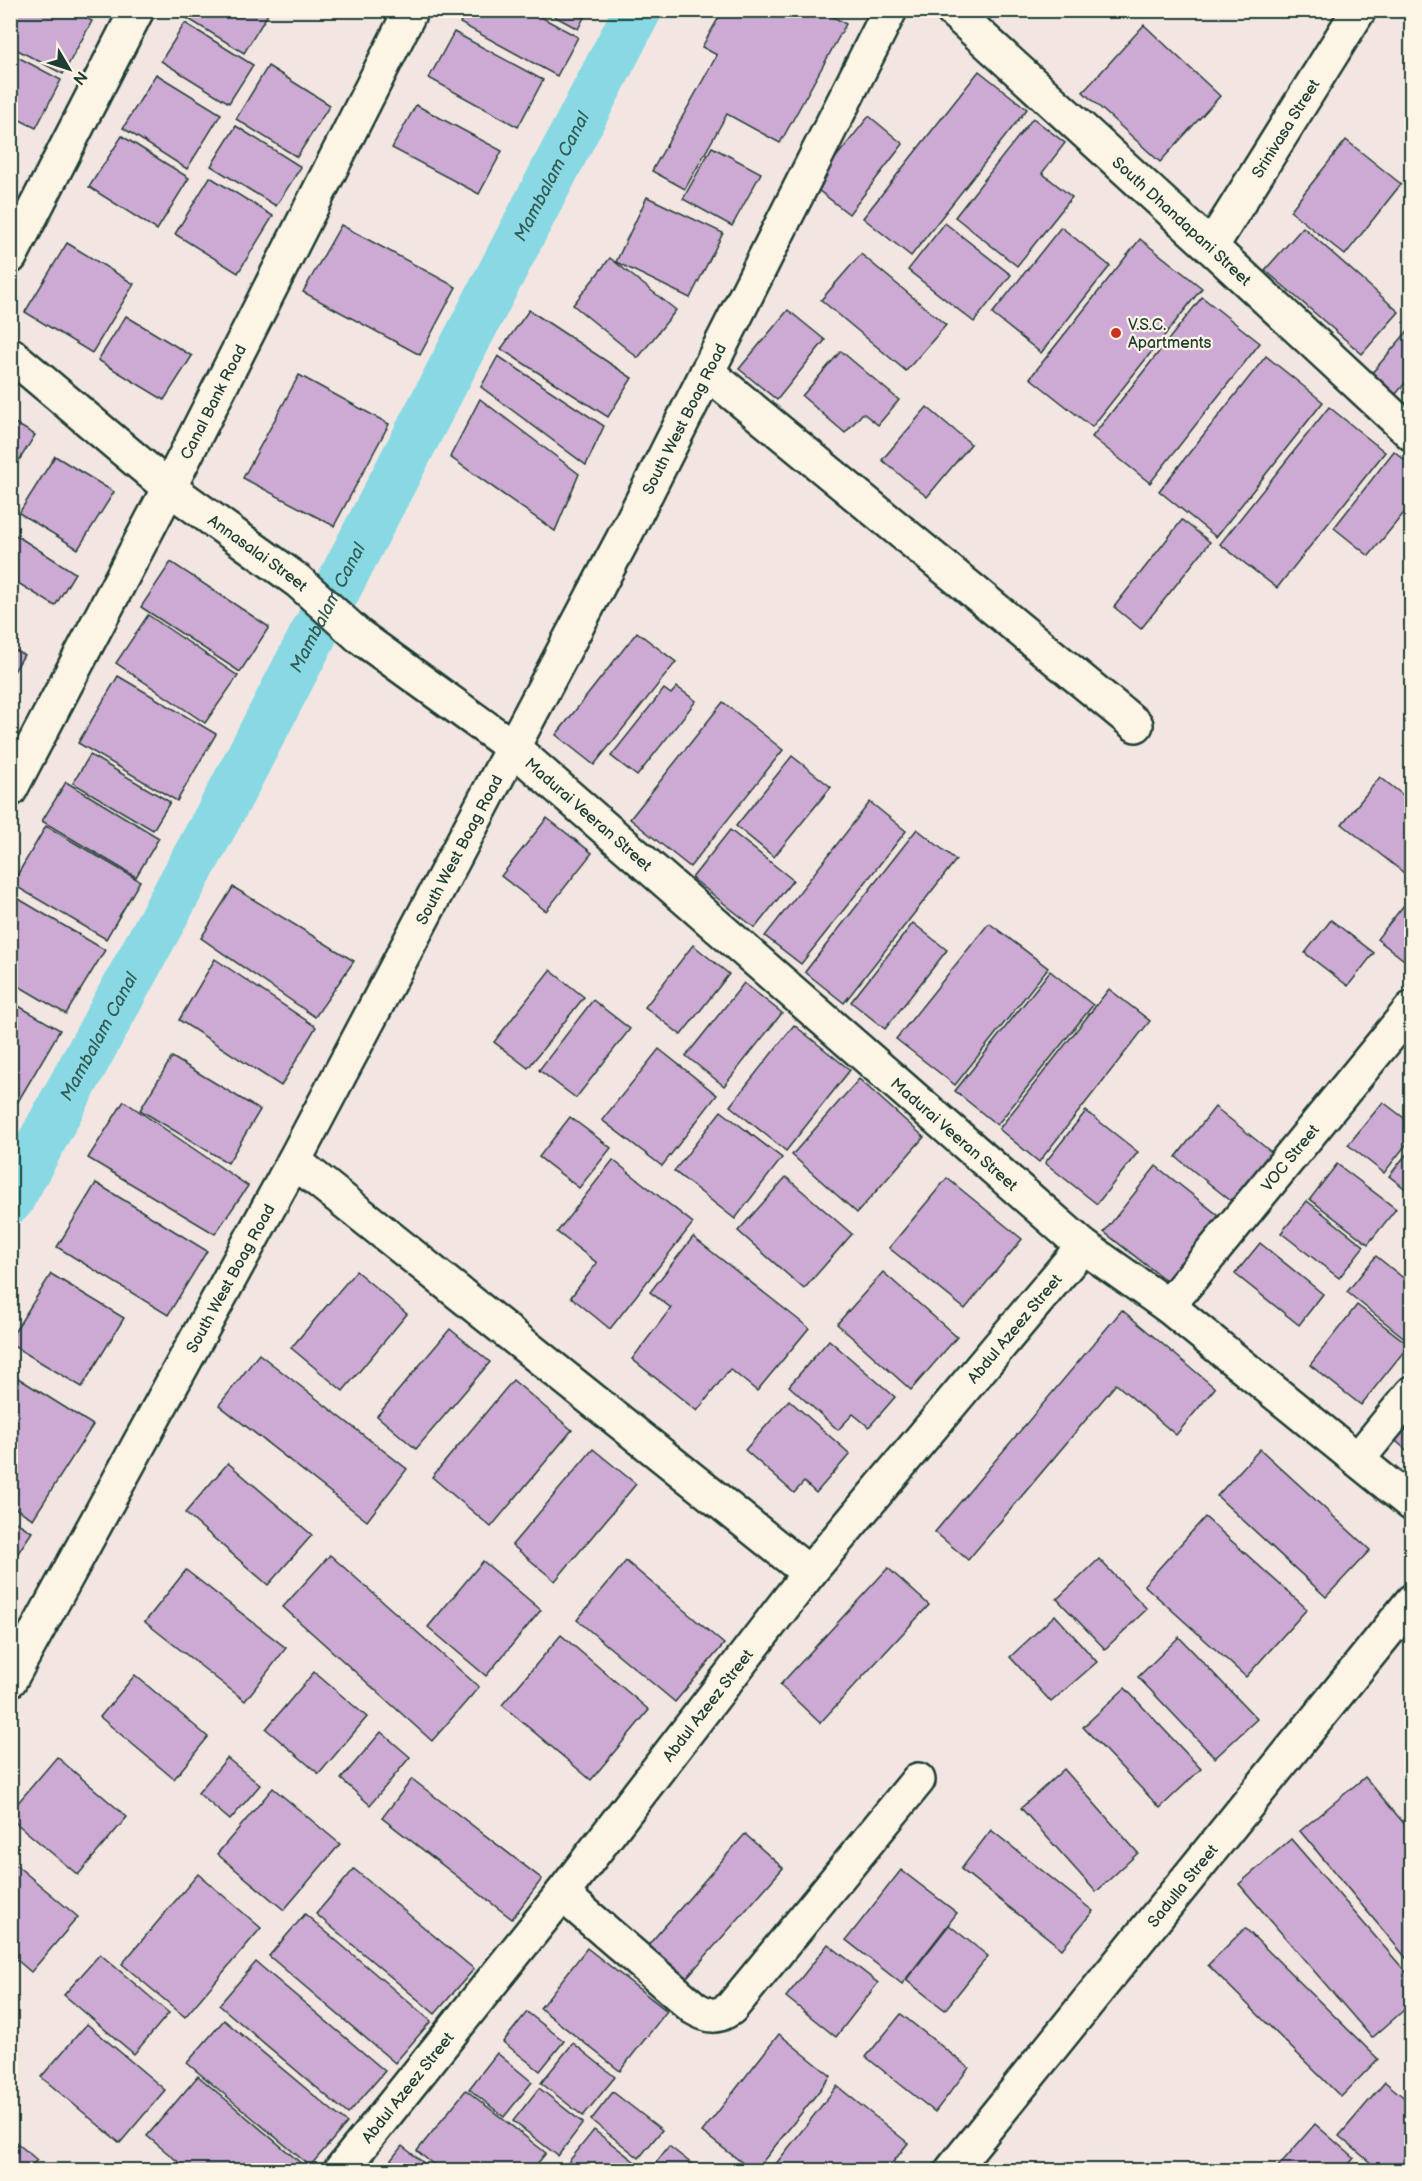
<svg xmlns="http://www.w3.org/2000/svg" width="1422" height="2181" font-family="'Balsamiq Sans',sans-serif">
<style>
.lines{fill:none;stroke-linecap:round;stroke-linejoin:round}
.canal{stroke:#88d9e3;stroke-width:48}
.building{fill:#cdaad4;stroke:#1f3d34;stroke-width:1.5}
.minor-casing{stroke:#1f3d34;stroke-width:38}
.minor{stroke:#fcf5e5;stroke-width:33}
.poi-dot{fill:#c8321e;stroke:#fcf5e5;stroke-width:2}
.labels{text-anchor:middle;stroke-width:4.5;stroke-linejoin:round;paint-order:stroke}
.street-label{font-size:16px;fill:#1f3d34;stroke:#fcf5e5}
.poi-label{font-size:16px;fill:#1f3d34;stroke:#fcf5e5;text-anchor:start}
.water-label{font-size:18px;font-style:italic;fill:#345c57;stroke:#fcf5e5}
</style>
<rect width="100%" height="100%" fill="#f3e6e2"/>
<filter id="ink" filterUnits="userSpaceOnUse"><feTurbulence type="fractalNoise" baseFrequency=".0167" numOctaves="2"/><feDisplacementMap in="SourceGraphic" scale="12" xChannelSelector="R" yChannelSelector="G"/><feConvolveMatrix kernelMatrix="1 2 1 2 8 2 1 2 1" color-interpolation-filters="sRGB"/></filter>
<g filter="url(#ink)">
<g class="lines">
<!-- canal -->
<path class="canal" id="s1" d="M10,1200L231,793L638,10"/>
</g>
<!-- building -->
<g class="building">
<polygon points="12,10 71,10 92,21 63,74 10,46"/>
<polygon points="185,10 262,10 268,14 244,53 182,15"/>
<polygon points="466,10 528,10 578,37 557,76 460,23"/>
<polygon points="543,10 588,10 578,29"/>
<polygon points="723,10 821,10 846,24 780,143 727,114 685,189 652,171 717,55 702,47"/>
<polygon points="185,23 253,65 229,103 161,61"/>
<polygon points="1144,25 1220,96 1160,162 1083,92"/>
<polygon points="454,32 543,80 518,127 429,78"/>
<polygon points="10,53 61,80 36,128 10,115"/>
<polygon points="268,66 330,105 297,157 236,119"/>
<polygon points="979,71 1027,109 911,256 863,218"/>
<polygon points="156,74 221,114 187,169 123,128"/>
<polygon points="416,105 502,151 479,194 392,148"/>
<polygon points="869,116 903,144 849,214 813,186"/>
<polygon points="1033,118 1065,143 1042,173 1072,197 1017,266 955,217"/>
<polygon points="236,126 301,167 276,206 211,166"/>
<polygon points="122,136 189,178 157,230 89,187"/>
<polygon points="1346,140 1401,184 1345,255 1290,211"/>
<polygon points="712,147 761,173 732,226 683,199"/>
<polygon points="210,177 273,216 238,273 175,234"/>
<polygon points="647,197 723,233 690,298 616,262"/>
<polygon points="945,223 1011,275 974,322 908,270"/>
<polygon points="341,225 456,287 420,355 303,292"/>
<polygon points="1061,227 1110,266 1041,353 992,314"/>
<polygon points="1303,227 1399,312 1362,354 1265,270"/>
<polygon points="1140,239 1202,288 1092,427 1030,378"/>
<polygon points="67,243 134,284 92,353 25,312"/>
<polygon points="861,254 946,325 906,371 821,300"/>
<polygon points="610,258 676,310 638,358 573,305"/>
<polygon points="1202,297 1260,343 1150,483 1092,437"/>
<polygon points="529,310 632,378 608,417 501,349"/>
<polygon points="788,310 825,340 777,400 739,369"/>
<polygon points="126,316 192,356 164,400 98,360"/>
<polygon points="1412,326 1412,375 1396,394 1371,374"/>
<polygon points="841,351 899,400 878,425 863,413 845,433 802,396"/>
<polygon points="498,356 604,426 586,465 481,387"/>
<polygon points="1266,356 1323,402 1216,537 1159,491"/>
<polygon points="299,375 389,424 334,526 243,478"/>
<polygon points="480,399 579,474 555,531 450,457"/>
<polygon points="927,407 971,444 927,497 882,460"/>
<polygon points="1329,407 1385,452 1277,588 1220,544"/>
<polygon points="10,420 35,435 10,475"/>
<polygon points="1394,451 1412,466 1412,503 1369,556 1334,528"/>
<polygon points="55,456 114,492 78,549 19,513"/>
<polygon points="1182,520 1210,542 1141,629 1114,607"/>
<polygon points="14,534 75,573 55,606 10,578 10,539"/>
<polygon points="171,562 269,627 240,672 141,607"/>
<polygon points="148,615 238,676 205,723 116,663"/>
<polygon points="637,632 676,662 594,765 556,735"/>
<polygon points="10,647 24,655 10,678"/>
<polygon points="118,676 216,734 177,801 78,743"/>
<polygon points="677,687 696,701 637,776 611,756 664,689 671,694"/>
<polygon points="723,702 783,750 690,867 630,819"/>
<polygon points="90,755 170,802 153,830 73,783"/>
<polygon points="792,756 831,787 774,857 736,826"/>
<polygon points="1380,777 1412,802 1412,863 1404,873 1342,824"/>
<polygon points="66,782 159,838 136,877 42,821"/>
<polygon points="870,802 906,831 801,964 765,936"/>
<polygon points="547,818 592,853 546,911 501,876"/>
<polygon points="46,826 140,881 106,939 12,884"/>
<polygon points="917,829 956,860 844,1003 805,972"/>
<polygon points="730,830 793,880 755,928 692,878"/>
<polygon points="233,887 354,961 315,1017 201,938"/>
<polygon points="12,895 105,950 66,1014 10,981 10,899"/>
<polygon points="1412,895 1412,966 1377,939"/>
<polygon points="1331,920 1374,953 1348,986 1305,953"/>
<polygon points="913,923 947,950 885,1029 851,1002"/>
<polygon points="989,923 1048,968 955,1085 896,1039"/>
<polygon points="693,945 729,974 681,1035 645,1007"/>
<polygon points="215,959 316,1027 281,1086 179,1020"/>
<polygon points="550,970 584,997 528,1068 494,1042"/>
<polygon points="1050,971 1093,1005 997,1125 955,1091"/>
<polygon points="744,983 782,1013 724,1086 686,1056"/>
<polygon points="1109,989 1150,1021 1039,1162 999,1129"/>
<polygon points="593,1000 630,1029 576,1098 539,1070"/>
<polygon points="10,1001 60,1030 16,1105 10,1102"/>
<polygon points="794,1025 850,1070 786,1151 730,1106"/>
<polygon points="659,1049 717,1095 662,1166 602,1120"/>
<polygon points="172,1057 260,1110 228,1163 140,1110"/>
<polygon points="859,1079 924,1137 857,1213 792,1155"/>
<polygon points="124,1101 248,1186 215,1234 88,1158"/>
<polygon points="1383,1102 1412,1124 1412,1137 1384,1173 1348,1145"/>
<polygon points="1215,1107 1275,1155 1236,1205 1176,1157"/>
<polygon points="721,1111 782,1158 735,1219 674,1171"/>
<polygon points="1086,1111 1138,1152 1097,1204 1045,1163"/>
<polygon points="570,1117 611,1148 579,1188 539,1157"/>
<polygon points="1412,1147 1412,1194 1389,1176"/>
<polygon points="613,1160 693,1223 610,1329 571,1297 597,1263 557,1232"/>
<polygon points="1337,1164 1396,1209 1368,1244 1310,1199"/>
<polygon points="1156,1166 1219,1216 1168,1282 1104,1232"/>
<polygon points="786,1177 852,1234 804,1289 738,1231"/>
<polygon points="947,1178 1022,1239 965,1309 889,1248"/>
<polygon points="96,1183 207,1251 168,1315 57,1247"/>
<polygon points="1307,1201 1364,1246 1339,1278 1281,1233"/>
<polygon points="693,1237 809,1328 757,1391 730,1369 697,1411 632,1359 671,1308 650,1292"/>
<polygon points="1260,1243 1323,1294 1299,1325 1235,1274"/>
<polygon points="1376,1256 1412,1285 1412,1344 1347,1292"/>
<polygon points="356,1271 407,1314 343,1391 291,1348"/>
<polygon points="883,1272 957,1337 911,1390 837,1324"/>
<polygon points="51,1274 124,1318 82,1387 10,1344 10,1339"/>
<polygon points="1357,1305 1409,1345 1361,1405 1310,1365"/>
<polygon points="1122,1310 1215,1388 1176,1435 1116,1384 968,1560 935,1532"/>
<polygon points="450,1329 490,1362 416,1449 377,1416"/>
<polygon points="829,1340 895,1397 869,1427 853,1414 838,1430 789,1386"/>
<polygon points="259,1354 407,1469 367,1521 219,1405"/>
<polygon points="10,1373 93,1425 33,1519 10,1505"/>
<polygon points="513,1380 572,1430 491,1527 432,1477"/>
<polygon points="789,1400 850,1454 816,1493 804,1482 794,1493 745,1450"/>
<polygon points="1412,1406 1412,1455 1388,1434"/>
<polygon points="593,1449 636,1484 555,1581 512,1545"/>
<polygon points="1260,1449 1370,1550 1326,1597 1217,1496"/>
<polygon points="228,1463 312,1535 268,1585 185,1513"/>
<polygon points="1205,1517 1307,1609 1246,1677 1144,1585"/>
<polygon points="10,1518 32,1532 10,1565"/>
<polygon points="330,1555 479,1687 432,1741 283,1607"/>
<polygon points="1099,1559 1147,1609 1105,1649 1057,1599"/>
<polygon points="483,1561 541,1610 486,1676 428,1627"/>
<polygon points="626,1561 724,1644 675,1702 577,1620"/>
<polygon points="888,1568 929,1605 820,1723 780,1685"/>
<polygon points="186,1570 286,1648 245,1701 145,1622"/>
<polygon points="1055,1615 1097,1662 1051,1702 1010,1657"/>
<polygon points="561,1635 649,1710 591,1780 502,1705"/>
<polygon points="1179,1637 1257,1719 1215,1758 1138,1677"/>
<polygon points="314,1672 367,1717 319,1774 266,1729"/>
<polygon points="135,1675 208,1737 174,1779 100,1717"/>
<polygon points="1125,1688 1201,1769 1160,1808 1083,1727"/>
<polygon points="381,1732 410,1757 370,1805 341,1779"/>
<polygon points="57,1757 127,1817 78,1875 10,1818 10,1812"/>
<polygon points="227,1758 260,1785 230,1820 198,1793"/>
<polygon points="1064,1769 1138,1853 1096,1892 1021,1808"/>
<polygon points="1365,1777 1412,1833 1412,1956 1407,1959 1300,1831"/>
<polygon points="412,1779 542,1879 512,1919 382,1818"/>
<polygon points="273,1788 340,1844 284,1910 217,1854"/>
<polygon points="991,1830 1093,1911 1062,1949 961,1869"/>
<polygon points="745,1834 783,1868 682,1983 644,1950"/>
<polygon points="1291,1839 1412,1979 1412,2003 1372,2038 1239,1884"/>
<polygon points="10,1860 78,1917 31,1972 10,1954"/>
<polygon points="354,1869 474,1969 435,2014 316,1914"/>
<polygon points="901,1870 957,1913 902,1984 846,1940"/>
<polygon points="198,1874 261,1928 185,2017 122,1964"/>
<polygon points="305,1914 431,2021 395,2063 269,1956"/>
<polygon points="949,1925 988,1956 945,2010 906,1980"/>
<polygon points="1245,1928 1378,2059 1341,2097 1208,1965"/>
<polygon points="828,1944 878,1983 836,2037 786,1997"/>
<polygon points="587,1948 667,2011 620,2071 540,2008"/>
<polygon points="100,1954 169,2013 134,2054 64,1995"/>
<polygon points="256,1962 385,2071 348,2114 219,2005"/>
<polygon points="527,2012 564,2041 540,2071 503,2042"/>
<polygon points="901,2014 969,2068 935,2112 866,2057"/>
<polygon points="224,2020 347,2123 310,2166 187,2063"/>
<polygon points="87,2024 165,2090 120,2143 41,2077"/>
<polygon points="779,2034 831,2076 756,2170 752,2170 702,2132"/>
<polygon points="573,2043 615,2077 583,2116 541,2083"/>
<polygon points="497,2053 532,2082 504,2117 469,2089"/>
<polygon points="198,2076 309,2170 188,2170 147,2136"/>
<polygon points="1385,2082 1412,2104 1412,2165 1407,2170 1379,2170 1339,2136"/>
<polygon points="837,2086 908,2143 887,2170 771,2170"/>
<polygon points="539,2088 583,2123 558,2156 513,2121"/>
<polygon points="466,2090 546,2153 532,2170 440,2170 417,2151"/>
<polygon points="613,2092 662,2130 639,2158 591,2120"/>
<polygon points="1315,2124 1354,2158 1344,2170 1275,2170"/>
<polygon points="594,2130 635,2162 629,2170 573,2170 566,2165"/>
<polygon points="10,2137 37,2160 27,2170 10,2170"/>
<polygon points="402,2146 433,2170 383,2170"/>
<polygon points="669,2146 697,2168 695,2170 650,2170"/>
</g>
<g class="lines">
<defs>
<g id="minor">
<path id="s2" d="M952,10L1211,247L1412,434"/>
<path id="s3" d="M1211,247L1359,10"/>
<polyline points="10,257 137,10"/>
<path id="s4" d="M10,354L169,488L298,581L359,636L511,746L1083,1246L1168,1306L1412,1504"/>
<polyline points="707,372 1136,725"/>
<path id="s5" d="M10,790L169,488L411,10"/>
<polyline points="294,1161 809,1573"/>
<path id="s6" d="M1168,1306L1412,1008"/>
<polyline points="1358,1459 1412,1393"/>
<path id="s7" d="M10,1680L294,1161L623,539L890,10"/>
<path d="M562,1894L694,2008C709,2017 717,2018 731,2008L918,1780"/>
<path id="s8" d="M341,2170L562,1894L809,1573L1083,1246"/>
<path id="s9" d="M952,2170L1412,1601"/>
</g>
</defs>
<!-- minor casing -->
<use href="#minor" class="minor-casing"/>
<!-- minor -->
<use href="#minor" class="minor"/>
</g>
</g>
<!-- markers -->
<circle class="poi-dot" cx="1116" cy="333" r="6"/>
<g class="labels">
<!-- street labels -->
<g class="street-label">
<text dy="6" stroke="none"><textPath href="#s3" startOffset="140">Srinivasa Street</textPath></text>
<text dy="6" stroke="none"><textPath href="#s2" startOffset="312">South Dhandapani Street</textPath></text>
<text dy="6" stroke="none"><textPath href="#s5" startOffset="438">Canal Bank Road</textPath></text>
<text dy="6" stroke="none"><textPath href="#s7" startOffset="1430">South West Boag Road</textPath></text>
<text dy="6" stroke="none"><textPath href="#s4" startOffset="318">Annasalai Street</textPath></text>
<text dy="6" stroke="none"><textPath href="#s4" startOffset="740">Madurai Veeran Street</textPath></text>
<text dy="6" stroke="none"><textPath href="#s7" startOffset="944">South West Boag Road</textPath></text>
<text dy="6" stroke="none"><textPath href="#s4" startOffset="1226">Madurai Veeran Street</textPath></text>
<text dy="6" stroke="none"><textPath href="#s6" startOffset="192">VOC Street</textPath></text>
<text dy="6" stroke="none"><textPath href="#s7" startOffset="458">South West Boag Road</textPath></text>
<text dy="6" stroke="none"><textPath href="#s8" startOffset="1078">Abdul Azeez Street</textPath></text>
<text dy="6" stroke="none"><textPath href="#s8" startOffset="592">Abdul Azeez Street</textPath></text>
<text dy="6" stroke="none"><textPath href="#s9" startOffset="366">Sadulla Street</textPath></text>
<text dy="6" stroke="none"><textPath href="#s8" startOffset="106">Abdul Azeez Street</textPath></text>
</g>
<!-- poi labels -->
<g class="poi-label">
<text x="1128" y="330">V.S.C.<tspan x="1128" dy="18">Apartments</tspan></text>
</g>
<!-- water labels -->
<g class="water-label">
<text dy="6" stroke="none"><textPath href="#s1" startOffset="1158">Mambalam Canal</textPath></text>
<text dy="6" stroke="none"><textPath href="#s1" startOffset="672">Mambalam Canal</textPath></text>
<text dy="6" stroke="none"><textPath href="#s1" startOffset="186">Mambalam Canal</textPath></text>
</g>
</g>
<!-- margin -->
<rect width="1422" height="2181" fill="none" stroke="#fcf5e5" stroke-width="36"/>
<rect x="18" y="18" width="1386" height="2145" fill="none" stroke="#1f3d34" stroke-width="2" filter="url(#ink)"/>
<!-- north arrow -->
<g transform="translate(69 69) rotate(129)" stroke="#fcf5e5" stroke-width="4.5" paint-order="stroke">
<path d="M0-4.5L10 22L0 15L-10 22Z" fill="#1f3d34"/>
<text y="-9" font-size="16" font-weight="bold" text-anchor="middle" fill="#1f3d34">N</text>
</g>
</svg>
